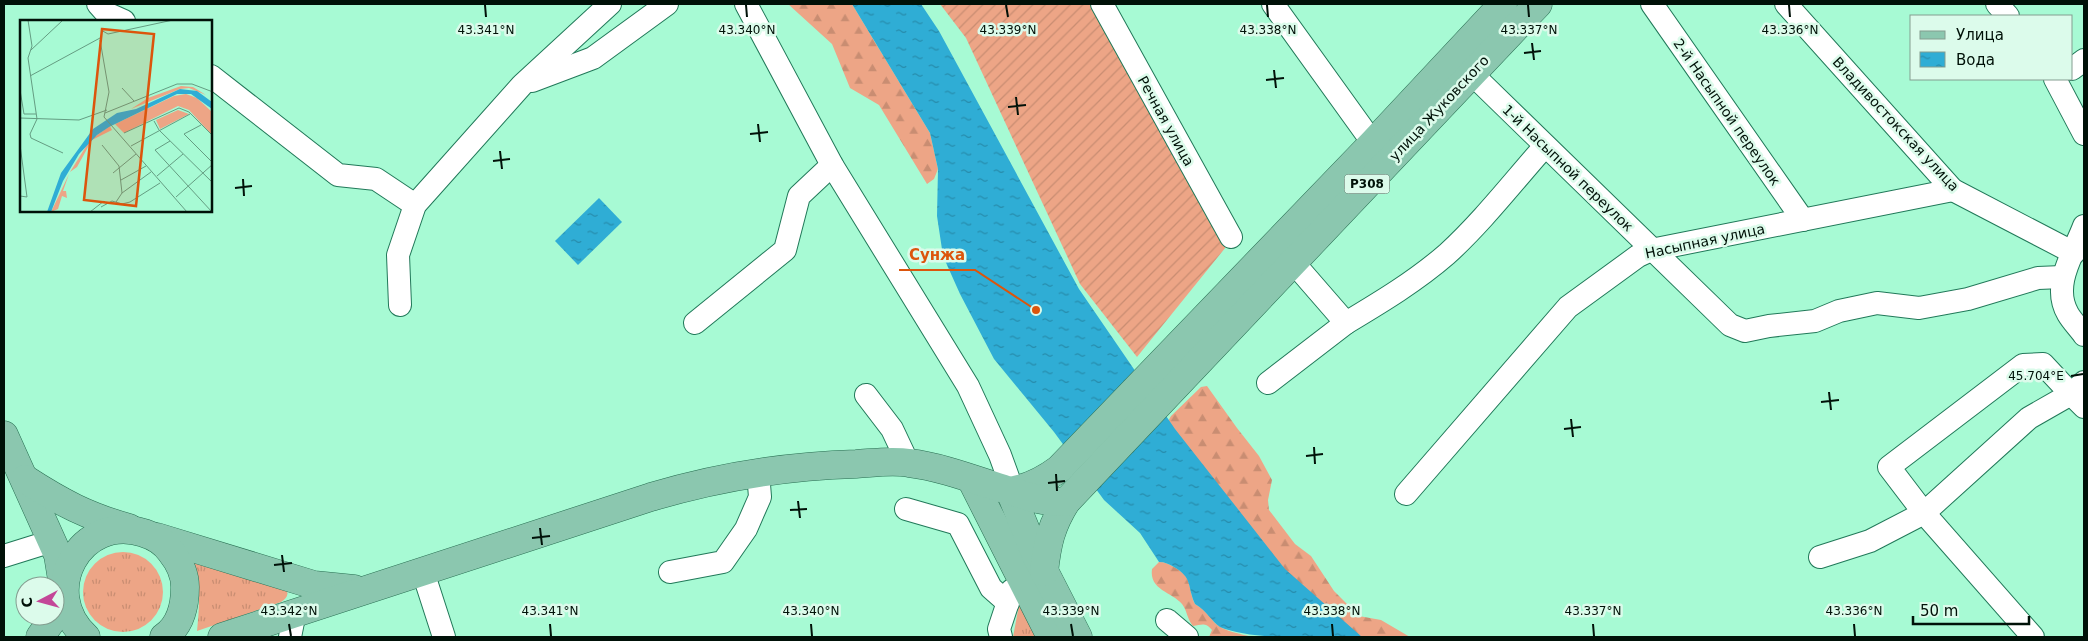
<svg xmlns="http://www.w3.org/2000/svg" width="2088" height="641" font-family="'DejaVu Sans',sans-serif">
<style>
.grass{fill:url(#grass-tufts)}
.forest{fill:url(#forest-firs)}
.garden{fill:url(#garden-furrows)}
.water{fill:url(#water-ripples)}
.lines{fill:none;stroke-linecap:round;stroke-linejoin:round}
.minor-casing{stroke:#217959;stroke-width:24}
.major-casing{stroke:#286f52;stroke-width:29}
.minor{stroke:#fff;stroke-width:22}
.major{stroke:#8bc7af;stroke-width:28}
.ticks{fill:none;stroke:#001108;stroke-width:2}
.labels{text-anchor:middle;stroke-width:5;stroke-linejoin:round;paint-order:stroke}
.shield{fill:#dcfbeb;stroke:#42574c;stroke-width:1}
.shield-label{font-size:12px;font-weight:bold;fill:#001108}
.street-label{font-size:14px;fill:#001108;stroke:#dcfbeb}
.inset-road{fill:none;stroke:#649d82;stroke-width:1}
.view{fill:#dc550c;fill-opacity:0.15;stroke:#dc550c;stroke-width:2.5}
.inset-edge{fill:none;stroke:#001108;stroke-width:2.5}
.ticks-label{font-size:12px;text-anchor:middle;fill:#001108;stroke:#dcfbeb;stroke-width:5;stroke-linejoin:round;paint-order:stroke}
.leader{fill:none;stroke:#dc550c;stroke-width:2}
.callout-dot{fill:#dc550c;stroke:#dcfbeb;stroke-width:2}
.callout-label{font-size:15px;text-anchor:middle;font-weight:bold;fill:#dc550c;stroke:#dcfbeb;stroke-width:5;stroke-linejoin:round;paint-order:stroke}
</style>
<defs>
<pattern id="grass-tufts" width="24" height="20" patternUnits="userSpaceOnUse" patternTransform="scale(1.25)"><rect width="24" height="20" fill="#eda586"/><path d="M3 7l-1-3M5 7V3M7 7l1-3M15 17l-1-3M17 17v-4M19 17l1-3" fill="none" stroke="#c98d72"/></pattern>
<pattern id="forest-firs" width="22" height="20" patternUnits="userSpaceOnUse" patternTransform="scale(1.25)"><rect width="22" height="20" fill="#eda586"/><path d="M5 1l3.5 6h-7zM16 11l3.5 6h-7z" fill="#c98d72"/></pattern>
<pattern id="garden-furrows" width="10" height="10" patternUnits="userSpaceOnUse" patternTransform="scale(1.25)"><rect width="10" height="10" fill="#eda586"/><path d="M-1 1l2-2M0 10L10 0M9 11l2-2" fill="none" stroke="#c98d72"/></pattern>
<pattern id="water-ripples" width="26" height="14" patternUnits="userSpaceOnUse" patternTransform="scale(1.25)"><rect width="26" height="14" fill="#2fadd5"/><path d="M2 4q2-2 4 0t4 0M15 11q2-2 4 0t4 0" fill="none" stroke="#268bab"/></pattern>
</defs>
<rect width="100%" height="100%" fill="#a7fad4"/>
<!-- grass -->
<g class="grass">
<circle cx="123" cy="592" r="40"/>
<path d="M189,555L286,588C289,595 287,598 281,602L197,631C200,602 201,582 189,555Z"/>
<polygon points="1019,605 1037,637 1013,637"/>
</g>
<!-- forest -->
<g class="forest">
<polygon points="788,4 852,4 930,133 938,169 934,179 927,184 879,105 850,88 832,44"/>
<polygon points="1207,386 1237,428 1259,456 1272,480 1268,500 1269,510 1295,544 1311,556 1334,591 1359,616 1381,620 1410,637 1353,637 1300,598 1167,423 1171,416 1201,387"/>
<path d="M1159,562C1165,562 1169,564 1174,567C1194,578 1187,587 1195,604C1204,609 1208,615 1215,623C1223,631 1241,634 1252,637H1209L1212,630C1205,622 1202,625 1193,626C1187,619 1187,610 1182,604C1172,592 1149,590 1152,569Z"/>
</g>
<!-- garden -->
<polygon class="garden" points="940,4 1095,4 1234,237 1137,357 1080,284 966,38"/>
<!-- water -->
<g class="water">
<path d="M852,4H921L939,31L1079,289L1175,429L1285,569L1362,637C1325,637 1252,641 1220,627C1212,622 1207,611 1195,604C1187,586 1193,578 1174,567C1169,564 1165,562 1159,562L1140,533L1104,500L1054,432L994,359L960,294L943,256L937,216L938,169L930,133Z"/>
<polygon points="599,198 622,222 578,265 555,241"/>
</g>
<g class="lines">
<defs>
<g id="minor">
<polyline points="98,4 106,13 124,21"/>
<polyline points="746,4 832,165 968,386 1000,455 1008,477 1010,491"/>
<polyline points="1102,4 1231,237"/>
<polyline points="1273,4 1373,143"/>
<polyline points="1652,4 1803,220"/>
<polyline points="1786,4 1953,190 2074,253"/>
<polyline points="1997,4 2008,16"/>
<polyline points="2072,69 2084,60"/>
<polyline points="1472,74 1730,325 1745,331 1769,326 1815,321 1839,311 1877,303 1919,308 1968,299 2038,278 2062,277"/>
<polyline points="211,76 338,175 376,179 415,205"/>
<polyline points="2055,79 2084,134"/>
<polyline points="532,81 593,58 667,4"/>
<path d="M2084,226C2074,253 2051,285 2068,314C2072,321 2079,328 2084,335"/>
<polyline points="400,305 398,255 415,205 522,85 610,4"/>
<polyline points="695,323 785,250 799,196 832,165"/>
<path d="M1346,323C1381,302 1416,281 1447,254C1483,221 1513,182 1545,146"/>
<polygon points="2043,364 2071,394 2029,418 1924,513 1889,467 2023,365"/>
<polyline points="2084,382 2071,394 2084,407"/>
<polyline points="1268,383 1346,323 1293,262"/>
<polyline points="866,395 892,429 908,463"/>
<polyline points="1406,494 1568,307 1638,256 1651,250 1953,190"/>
<polyline points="906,509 958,524 991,588 1008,603"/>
<polyline points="4,556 52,541"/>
<polyline points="1820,557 1870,541 1924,513 2033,637"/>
<polyline points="423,572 444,637"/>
<polyline points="670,572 723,562 746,529 760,497 758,472"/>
<polyline points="1167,620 1187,637"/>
<polyline points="290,637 295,612"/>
<polyline points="1001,637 999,629 1012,590"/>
</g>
<g id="major">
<polyline points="4,435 58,555 63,586"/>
<path d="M25,479C62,503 87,516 129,528"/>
<polyline points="971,479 1051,637"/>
<path d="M1010,491C1029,488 1043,481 1059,469L1373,143L1503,4"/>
<polyline points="1010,491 1036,555 1078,637"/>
<polyline points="157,537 314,585 354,589"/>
<path d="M1044,572C1047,544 1051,526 1066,502"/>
<polyline points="40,637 55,616"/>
<path d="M86,637C37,592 80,512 144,533C154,536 165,543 171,552C179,562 185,574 185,587C185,606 180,626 164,637"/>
<path d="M222,637L651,497C718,477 786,466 856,464C873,463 892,460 909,463C942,467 975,480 1007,490C1030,497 1041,502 1066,502L1538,4"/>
</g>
</defs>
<!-- minor casing -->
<use href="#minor" class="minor-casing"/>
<!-- major casing -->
<use href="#major" class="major-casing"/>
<!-- minor -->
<use href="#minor" class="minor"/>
<!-- major -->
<use href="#major" class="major"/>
</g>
<!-- ticks -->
<path class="ticks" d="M485,5L486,17M746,5L747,17M1006,5L1008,17M1267,5L1268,17M1528,5L1529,17M1789,5L1790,17M1532,43L1534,60M1524,53L1541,51M1274,70L1276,88M1266,80L1284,78M1016,97L1018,115M1008,107L1026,105M758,124L760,142M750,134L768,132M500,151L502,169M493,161L510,159M243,179L244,196M235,188L252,186M2071,376L2083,374M1829,392L1831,410M1821,402L1839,400M1571,419L1573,437M1564,429L1581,427M1314,447L1315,464M1306,456L1323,454M1056,474L1057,491M1048,483L1065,481M798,501L800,518M790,510L807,509M540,528L542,545M532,538L550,536M282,555L284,572M274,565L292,563M289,624L291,636M550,624L551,636M811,624L812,636M1071,624L1073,636M1332,624L1333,636M1593,624L1594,636M1854,624L1855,636"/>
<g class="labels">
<!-- shield labels -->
<rect class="shield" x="1344.5" y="174.5" width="45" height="19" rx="4"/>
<g class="shield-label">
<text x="1367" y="188">P308</text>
</g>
<!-- street labels -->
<g class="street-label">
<text transform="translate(1439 108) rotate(-47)" y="5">улица Жуковского</text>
<text transform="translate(1727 112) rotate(55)" y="5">2-й Насыпной переулок</text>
<text transform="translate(1166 121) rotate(61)" y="5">Речная улица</text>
<text transform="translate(1896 124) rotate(47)" y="5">Владивостокская улица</text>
<text transform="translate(1568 168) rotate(44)" y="5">1-й Насыпной переулок</text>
<text transform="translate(1705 241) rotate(-12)" y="5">Насыпная улица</text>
</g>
</g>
<!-- overview -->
<g transform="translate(20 20)">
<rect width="192" height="192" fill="#a7fad4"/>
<path d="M158,90L169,94L140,109L136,100Z" fill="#eda586"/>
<path d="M161,66L173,67L186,75L169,68L160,69L111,89L128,78ZM90,106L92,110L72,120L57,147L50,152L70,120ZM49,154L43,171H46L47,178L42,176L38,189L31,192Z" fill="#eda586"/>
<path d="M166,74L177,78L192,92V115L169,90L158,86L104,113L95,104L154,76Z" fill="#eda586"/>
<path d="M160,69L177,71L192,82V89L171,74H157L89,107L77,115L59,134L43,161L31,192H27L41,153L73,109L97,93L116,89Z" fill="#2fadd5"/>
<path class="inset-road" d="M8,0L12,26L8,38L17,99L10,114M81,10L88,14L153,0M80,20L89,72L84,97L167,192M11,30L43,0M10,56L80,18M102,68L114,81M0,70L4,94H16M85,93L157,64H172L193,72M0,98L59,100L87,90M134,101L139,110L193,163M181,105L164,114L193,143M104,113L159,88L169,92L193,116M10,114L11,118L43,133M150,121L135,130L192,192M0,125L7,177L0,176M82,125L99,146L102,173M111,126L170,94M93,153L116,134M137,156L163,134M101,160L126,146M156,177L193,144M96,182L102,173L131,152M81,187L92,181L102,184L110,182L140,163M70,192L84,181L87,184"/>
<path class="view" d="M82,9L134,14L116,186L64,180Z"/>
<rect width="192" height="192" class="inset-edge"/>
</g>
<g class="ticks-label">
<text x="486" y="34">43.341°N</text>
<text x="747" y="34">43.340°N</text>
<text x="1008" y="34">43.339°N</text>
<text x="1268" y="34">43.338°N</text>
<text x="1529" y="34">43.337°N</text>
<text x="1790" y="34">43.336°N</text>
<text x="2036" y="380">45.704°E</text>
<text x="289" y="615">43.342°N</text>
<text x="550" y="615">43.341°N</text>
<text x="811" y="615">43.340°N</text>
<text x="1071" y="615">43.339°N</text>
<text x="1332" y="615">43.338°N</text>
<text x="1593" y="615">43.337°N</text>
<text x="1854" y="615">43.336°N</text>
</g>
<!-- callouts -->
<path class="leader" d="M1036 310L975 270H899"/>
<circle class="callout-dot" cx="1036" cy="310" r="5"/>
<g class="callout-label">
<text x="937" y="260">Сунжа</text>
</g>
<!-- border -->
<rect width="2088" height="641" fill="none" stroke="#001108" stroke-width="10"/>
<!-- legend -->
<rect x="1910" y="15" width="162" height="65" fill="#dcfbeb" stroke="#849d90"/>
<rect x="1920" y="31" width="25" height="8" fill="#8bc7af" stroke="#849d90"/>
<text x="1956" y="40" font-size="15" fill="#001108">Улица</text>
<rect x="1920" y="52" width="25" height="15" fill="url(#water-ripples)" stroke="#849d90"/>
<text x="1956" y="65" font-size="15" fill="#001108">Вода</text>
<!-- north arrow -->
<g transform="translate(40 601) rotate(264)"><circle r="24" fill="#dcfbeb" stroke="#849d90"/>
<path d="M0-4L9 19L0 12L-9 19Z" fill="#c34798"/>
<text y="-8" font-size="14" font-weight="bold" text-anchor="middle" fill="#001108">С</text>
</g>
<!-- scale -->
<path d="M1913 616v8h116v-8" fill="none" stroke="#001108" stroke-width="2.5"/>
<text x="1920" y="616" font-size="15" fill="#001108" stroke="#dcfbeb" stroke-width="4" paint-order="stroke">50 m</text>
</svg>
